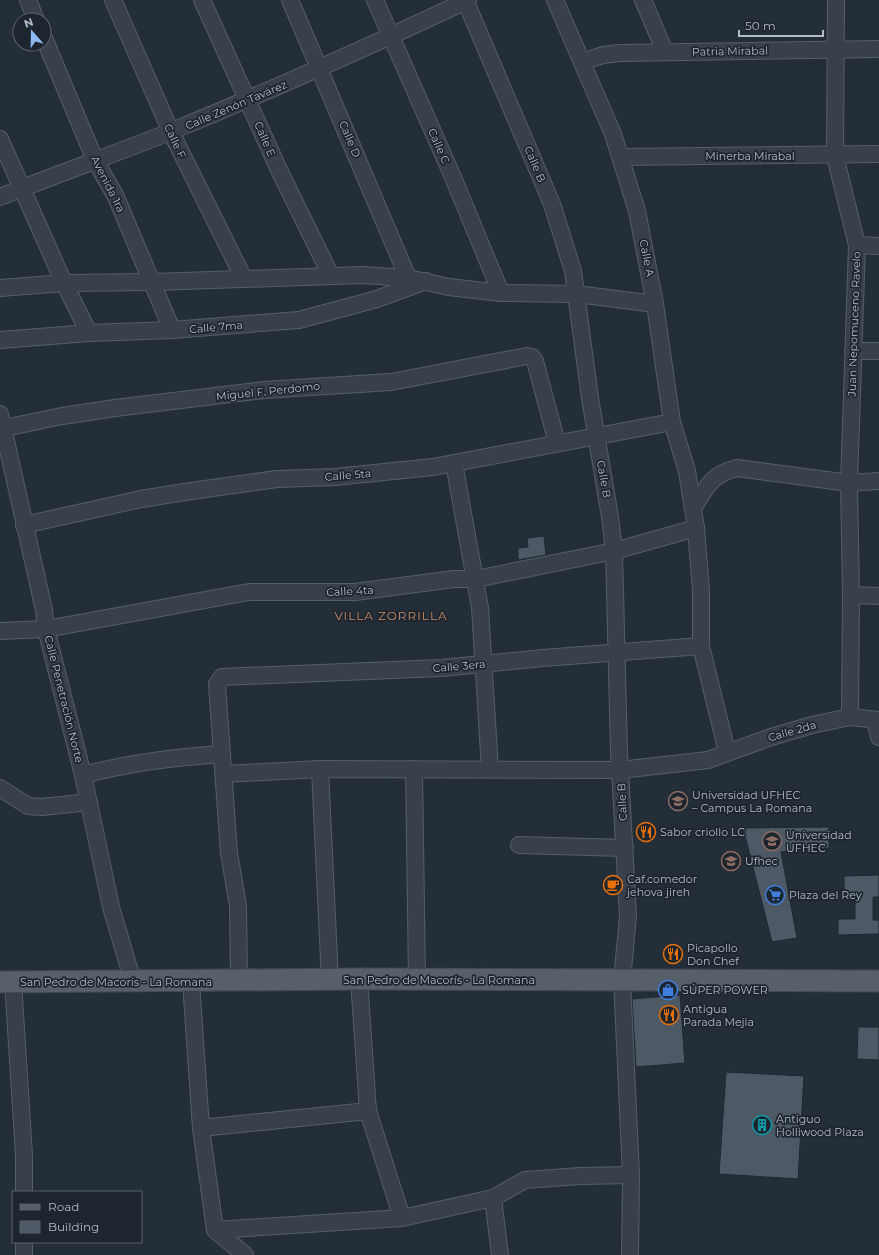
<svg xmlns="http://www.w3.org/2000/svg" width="879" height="1255" font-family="Montserrat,sans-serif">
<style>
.building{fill:#4d5965;stroke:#1f2731}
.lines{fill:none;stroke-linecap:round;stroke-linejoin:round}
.minor-casing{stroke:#565e68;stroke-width:18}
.major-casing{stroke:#414953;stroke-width:23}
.minor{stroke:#38404a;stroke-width:16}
.major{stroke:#565f6a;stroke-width:21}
.labels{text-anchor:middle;stroke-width:3.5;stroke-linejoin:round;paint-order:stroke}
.street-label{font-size:11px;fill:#b3bbc5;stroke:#1d252f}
.poi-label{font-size:11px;fill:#b3bbc5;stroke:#1d252f;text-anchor:start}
.neighbourhood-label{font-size:12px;letter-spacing:1px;fill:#cb8e68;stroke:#1d252f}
</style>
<rect width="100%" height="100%" fill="#242e39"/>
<!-- building -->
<g class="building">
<polygon points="544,536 546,555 518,560 518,548 528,547 527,538"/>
<polygon points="829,827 829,848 781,852 797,938 772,942 743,828"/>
<polygon points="879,875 879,897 873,897 873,920 879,920 879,934 838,935 838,919 855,919 855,898 844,898 844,876"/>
<polygon points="680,995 685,1063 636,1067 632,999"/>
<polygon points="858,1027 879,1027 879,1060 857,1059"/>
<polygon points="726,1072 804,1076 798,1179 719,1174"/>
</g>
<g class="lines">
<defs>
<g id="minor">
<polyline points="28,0 36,20"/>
<polyline points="113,0 171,132 244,279"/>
<polyline points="202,0 280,172 331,276"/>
<polyline points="290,0 408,278"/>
<polyline points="375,0 452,175 501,293"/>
<polyline points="465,0 552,204 573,271 590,398 610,517 614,551 619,752 628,916 622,980 631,1175 630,1255"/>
<polyline points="555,0 613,134 637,211 655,304 672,422 687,471 696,528 701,591 701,646 727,752"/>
<polyline points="643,0 665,52"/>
<polyline points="836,0 835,156 857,245 849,483 851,595 850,717"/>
<polyline points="44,38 95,160 116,197 172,330"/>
<polyline points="582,62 603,55 620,53 879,49"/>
<polyline points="0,139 64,283 89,333"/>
<polyline points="621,157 879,154"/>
<path d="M0,197C57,174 115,154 172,131C272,90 370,46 468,0"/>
<polyline points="857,245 879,246"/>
<polyline points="0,288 64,283 153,282 363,275 408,278 449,287 501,293 577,294 655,304"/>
<polyline points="0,340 89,333 172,330 299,320 377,299 426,281"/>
<polyline points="853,351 879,351"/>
<polyline points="0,414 44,610 46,629 83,775 111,907 133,982"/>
<polyline points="0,429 62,416 115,408 264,390 391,382 527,356 532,357 535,361 557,443"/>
<polyline points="454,463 480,608 490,769"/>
<path d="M693,508C708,486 710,475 737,468L849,483L879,481"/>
<polyline points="24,525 141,499 191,491 277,479 335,477 433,467 672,422"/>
<polyline points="851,595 879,596"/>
<polyline points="0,631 46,629 249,592 355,592 454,579 476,579 614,551 696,528"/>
<polyline points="875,720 879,737"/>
<polyline points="320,769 330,981"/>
<polyline points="414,769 417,980"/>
<polyline points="224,774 320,769 620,770 708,760 771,737 812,725 850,717 879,720"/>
<path d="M83,775C129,763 175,757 222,754"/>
<polyline points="0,788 28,806 42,807 89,802"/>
<polyline points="519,845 625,848"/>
<polyline points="359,979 368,1111 402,1218"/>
<polyline points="239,980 238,906 229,853 217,684 222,677 441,668 543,658 701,646"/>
<polyline points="13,982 24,1155 24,1192"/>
<polyline points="191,982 201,1128 215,1230 245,1255"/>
<polyline points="201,1128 368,1111"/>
<polyline points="493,1198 500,1255"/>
<polyline points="215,1230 402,1218 493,1198 525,1180 581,1176 631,1175"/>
<polyline points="24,1242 24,1255"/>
</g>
<polyline id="major" points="0,982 359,979 879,981"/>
</defs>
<!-- minor casing -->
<use href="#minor" class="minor-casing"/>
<!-- major casing -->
<use href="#major" class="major-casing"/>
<!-- minor -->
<use href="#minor" class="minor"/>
<!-- major -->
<use href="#major" class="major"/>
</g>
<!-- icons -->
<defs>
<symbol id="university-ring" viewBox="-11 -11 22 22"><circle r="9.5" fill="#1d252f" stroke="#8d6e63" stroke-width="1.5"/><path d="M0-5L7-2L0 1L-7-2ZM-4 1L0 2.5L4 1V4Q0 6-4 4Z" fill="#8d6e63"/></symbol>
<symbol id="restaurant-ring" viewBox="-11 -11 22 22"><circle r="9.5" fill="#1d252f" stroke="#e8710a" stroke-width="1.5"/><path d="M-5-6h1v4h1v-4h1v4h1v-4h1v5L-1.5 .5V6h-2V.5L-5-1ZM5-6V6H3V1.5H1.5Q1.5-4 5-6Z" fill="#e8710a"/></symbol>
<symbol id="cafe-ring" viewBox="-11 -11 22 22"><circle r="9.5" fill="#1d252f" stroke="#e8710a" stroke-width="1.5"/><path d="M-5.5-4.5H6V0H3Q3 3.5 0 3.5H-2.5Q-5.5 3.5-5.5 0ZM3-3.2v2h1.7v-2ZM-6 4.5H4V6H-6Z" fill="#e8710a"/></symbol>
<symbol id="supermarket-ring" viewBox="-11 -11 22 22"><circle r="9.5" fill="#1d252f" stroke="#3f7fe0" stroke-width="1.5"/><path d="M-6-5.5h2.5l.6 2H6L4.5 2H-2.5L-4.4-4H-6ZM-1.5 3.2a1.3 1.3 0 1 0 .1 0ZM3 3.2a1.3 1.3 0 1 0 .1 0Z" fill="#3f7fe0"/></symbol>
<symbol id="shop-ring" viewBox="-11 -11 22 22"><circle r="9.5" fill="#1d252f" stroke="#3f7fe0" stroke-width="1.5"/><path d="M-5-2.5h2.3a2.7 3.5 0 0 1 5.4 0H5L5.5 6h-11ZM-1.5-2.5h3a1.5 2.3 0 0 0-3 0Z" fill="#3f7fe0"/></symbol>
<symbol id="building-ring" viewBox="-11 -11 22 22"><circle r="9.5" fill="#1d252f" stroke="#0f9aa8" stroke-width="1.5"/><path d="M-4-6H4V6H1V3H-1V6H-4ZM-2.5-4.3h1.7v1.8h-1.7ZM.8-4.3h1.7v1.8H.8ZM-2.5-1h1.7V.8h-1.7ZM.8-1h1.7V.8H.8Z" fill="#0f9aa8"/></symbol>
</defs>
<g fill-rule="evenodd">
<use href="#university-ring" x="667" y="790" width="22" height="22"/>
<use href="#restaurant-ring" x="635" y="821" width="22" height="22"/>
<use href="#university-ring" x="761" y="830" width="22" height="22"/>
<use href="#university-ring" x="720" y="850" width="22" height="22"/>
<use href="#cafe-ring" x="602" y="874" width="22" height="22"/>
<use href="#supermarket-ring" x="764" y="884" width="22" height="22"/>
<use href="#restaurant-ring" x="662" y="943" width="22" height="22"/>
<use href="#shop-ring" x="657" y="979" width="22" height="22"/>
<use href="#restaurant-ring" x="658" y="1004" width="22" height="22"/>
<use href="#building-ring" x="751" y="1114" width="22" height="22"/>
</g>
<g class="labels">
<!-- street labels -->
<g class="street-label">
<text transform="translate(730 51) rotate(-1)" y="4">Patria Mirabal</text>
<text transform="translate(236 105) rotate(-23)" y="4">Calle Zenón Tavárez</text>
<text transform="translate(265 139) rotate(67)" y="4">Calle E</text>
<text transform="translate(350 139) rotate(67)" y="4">Calle D</text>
<text transform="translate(175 141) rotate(65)" y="4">Calle F</text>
<text transform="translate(439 146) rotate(66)" y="4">Calle C</text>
<text x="750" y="160">Minerba Mirabal</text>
<text transform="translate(535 164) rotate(67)" y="4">Calle B</text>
<text transform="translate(108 184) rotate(63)" y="4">Avenida 1ra</text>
<text transform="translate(647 258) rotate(79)" y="4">Calle A</text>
<text transform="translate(854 324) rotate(-88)" y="4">Juan Nepomuceno Ravelo</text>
<text transform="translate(216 327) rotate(-5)" y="4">Calle 7ma</text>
<text transform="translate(268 391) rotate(-6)" y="4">Miguel F. Perdomo</text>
<text transform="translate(348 475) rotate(-5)" y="4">Calle 5ta</text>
<text transform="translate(604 479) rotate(80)" y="4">Calle B</text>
<text transform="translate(350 591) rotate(-3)" y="4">Calle 4ta</text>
<text transform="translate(459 666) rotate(-5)" y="4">Calle 3era</text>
<text transform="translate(64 699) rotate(76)" y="4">Calle Penetración Norte</text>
<text transform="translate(792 731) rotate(-16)" y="4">Calle 2da</text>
<text transform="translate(622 802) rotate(-93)" y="4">Calle B</text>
<text x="439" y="984">San Pedro de Macorís - La Romana</text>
<text x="116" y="986">San Pedro de Macorís - La Romana</text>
</g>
<!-- poi labels -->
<g class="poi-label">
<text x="692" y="799">Universidad UFHEC<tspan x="692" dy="13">– Campus La Romana</tspan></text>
<text x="660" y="836">Sabor criollo LC</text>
<text x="786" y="839">Universidad<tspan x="786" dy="13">UFHEC</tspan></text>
<text x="745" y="865">Ufhec</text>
<text x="627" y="883">Caf.comedor<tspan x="627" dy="13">jehova jireh</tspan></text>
<text x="789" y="899">Plaza del Rey</text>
<text x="687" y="952">Picapollo<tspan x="687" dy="13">Don Chef</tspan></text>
<text x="682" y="994">SÚPER POWER</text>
<text x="683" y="1013">Antigua<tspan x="683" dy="13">Parada Mejia</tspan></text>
<text x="776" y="1123">Antiguo<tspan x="776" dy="13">Holliwood Plaza</tspan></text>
</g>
<!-- neighbourhood labels -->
<g class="neighbourhood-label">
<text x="391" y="620">VILLA ZORRILLA</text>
</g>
</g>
<!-- legend -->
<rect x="12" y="1191" width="130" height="52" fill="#1d252f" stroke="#59616b"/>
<rect x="20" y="1204" width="20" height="6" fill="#565f6a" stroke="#59616b"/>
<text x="48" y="1211" font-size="12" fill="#b3bbc5">Road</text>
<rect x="20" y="1221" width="20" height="12" fill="#4d5965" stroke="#59616b"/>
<text x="48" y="1231" font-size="12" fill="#b3bbc5">Building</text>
<!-- north arrow -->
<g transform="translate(32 32) rotate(340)"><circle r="19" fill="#1d252f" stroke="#59616b"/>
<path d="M0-3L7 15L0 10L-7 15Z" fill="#8eb9ef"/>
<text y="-6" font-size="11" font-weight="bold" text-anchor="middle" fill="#b3bbc5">N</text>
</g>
<!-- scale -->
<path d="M739 30v6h84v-6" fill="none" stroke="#b3bbc5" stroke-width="2"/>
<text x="745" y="30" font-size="12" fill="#b3bbc5" stroke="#1d252f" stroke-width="3" paint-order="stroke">50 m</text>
</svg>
